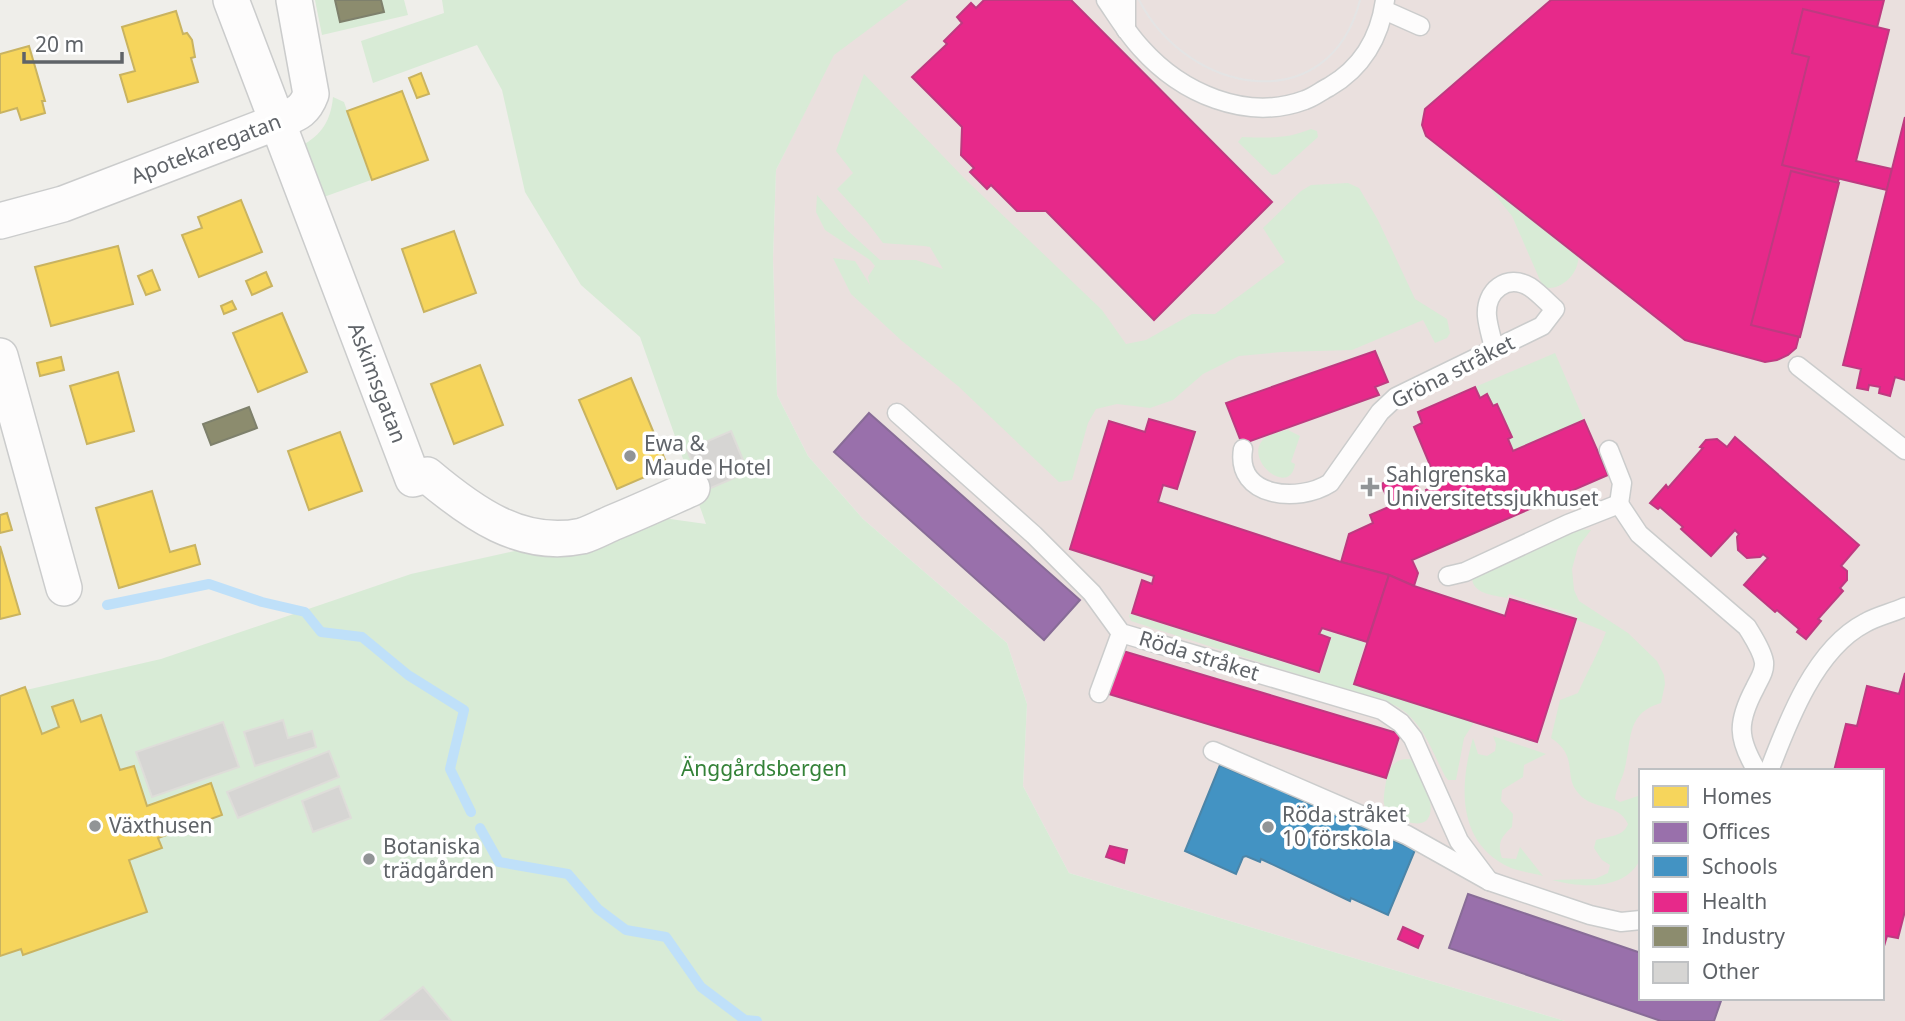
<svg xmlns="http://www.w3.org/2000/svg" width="1905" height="1021" font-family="'Noto Sans',sans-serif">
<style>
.medical{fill:#eae0de;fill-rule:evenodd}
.green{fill:#d8ebd6}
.homes{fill:#f6d55c;stroke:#c9b360;stroke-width:2}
.offices{fill:#9970ab;stroke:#886c97;stroke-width:2}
.schools{fill:#4393c3;stroke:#4b85a8;stroke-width:2}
.health{fill:#e7298a;stroke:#be3a80;stroke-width:2}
.industry{fill:#8c8c6e;stroke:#7e806c;stroke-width:2}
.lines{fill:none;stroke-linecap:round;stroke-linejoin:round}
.stream{stroke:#bfe0f9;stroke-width:10}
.building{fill:#d6d5d3;stroke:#deddd9;stroke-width:2}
.lane-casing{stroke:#cbcccc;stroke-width:21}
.street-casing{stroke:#cbcccc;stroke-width:38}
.lane{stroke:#fdfcfc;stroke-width:18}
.street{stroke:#fdfcfc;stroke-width:35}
.tram{stroke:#e4e4e4;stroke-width:2}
.poi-dot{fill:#919496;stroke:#fff;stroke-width:2.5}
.labels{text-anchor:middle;stroke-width:7;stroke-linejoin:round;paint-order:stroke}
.street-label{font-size:21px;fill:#5f6368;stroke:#fff}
.poi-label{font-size:21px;fill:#5f6368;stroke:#fff;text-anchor:start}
.park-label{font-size:21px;fill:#348238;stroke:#fff}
</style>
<rect width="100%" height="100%" fill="#efeeea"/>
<!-- medical -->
<path class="medical" d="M906,0H1905V1021H1565L1069,873L1023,786L1027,704L1007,643L863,519L808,456L777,395L773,259L776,170L834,53ZM1641,771H1882V998H1641Z"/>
<!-- green -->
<g class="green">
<polygon points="315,0 404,0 408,15 322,35"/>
<polygon points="442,0 908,0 834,55 776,170 773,259 777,395 808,456 863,519 1007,643 1027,704 1023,786 1069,873 1565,1021 0,1021 0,696 161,659 411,574 663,518 706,524 640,337 581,285 525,192 502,90 477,45 373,83 361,41 444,13"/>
<path d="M864,74L965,179L1102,310L1126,344L1146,340L1192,314H1215L1285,262L1263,228L1301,191L1311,185L1348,183L1359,188L1378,220L1415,299L1447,319L1450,333L1447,338L1435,343L1423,320L1352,350L1282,352L1239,356L1203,374L1173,400L1150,408L1117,404L1096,409L1088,423L1072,480L1059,482L958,386L902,341L851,294L833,258L855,261L870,285L868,277L875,266L870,260L825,230L816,212L817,195L847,230L880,260H916L943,269L930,247C914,244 899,245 883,243L867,222L837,189L853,173L836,151Z"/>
<path d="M333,97L344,102L371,180L321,198L301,146C322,135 331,120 333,97Z"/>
<path d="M1311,129L1317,131L1318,137L1277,174L1272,175L1238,142L1242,137C1268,138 1287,139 1311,129Z"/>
<path d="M1480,165L1572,245C1575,250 1579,255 1578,261C1576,277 1558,292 1543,287L1512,216L1492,191Z"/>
<polygon points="1555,353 1584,420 1513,451 1508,439 1511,436 1498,405 1493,406 1480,398 1475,387"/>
<path d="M1288,430L1300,436L1291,462L1295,464C1289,506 1220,439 1288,430Z"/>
<path d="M1579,529L1591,530L1578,547L1572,569L1574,590L1579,601L1628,633L1657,661L1664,675L1665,684L1661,703C1626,713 1632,739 1625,767C1623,779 1616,787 1615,799L1620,802L1641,795V858C1626,891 1582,888 1552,880L1595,879L1608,873L1610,865L1602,860L1594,848L1596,840C1609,836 1623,837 1628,824C1618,802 1594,811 1579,794C1562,776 1580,757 1551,738L1560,700L1578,693C1587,672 1598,654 1606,632L1577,620V616L1509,594L1507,598C1493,595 1472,594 1472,577L1500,561Z"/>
<path d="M1130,614L1320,674L1331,638L1321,634L1322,630L1365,642L1353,684L1475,721L1464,738L1456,780H1448L1445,776C1432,751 1422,720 1396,706L1131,621L1129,616Z"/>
<path d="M1493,736L1546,754L1524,765L1523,777L1502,790L1501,801L1513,814L1512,827C1501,837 1497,843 1502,858L1516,859L1520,847L1543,876C1533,873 1522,872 1511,868C1457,844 1459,787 1473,738L1478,754L1487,756L1495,751L1496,744Z"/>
<path d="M1405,759H1410C1419,771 1439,805 1427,820C1417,830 1388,816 1384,804C1383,798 1385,788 1386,782C1389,770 1392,761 1405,759Z"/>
</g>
<!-- homes -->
<g class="homes">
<polygon points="176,11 183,34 187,33 192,40 195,57 191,58 198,82 128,102 120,75 135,71 122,27"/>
<polygon points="29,46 45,101 42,101 45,113 21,120 17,108 0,113 0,54"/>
<polygon points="421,73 429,94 417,98 409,78"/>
<polygon points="402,91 428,160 372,180 347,111"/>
<polygon points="241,200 262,252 199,277 182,235 202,228 198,217"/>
<polygon points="454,231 476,293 424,312 402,249"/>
<polygon points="118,246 133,304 51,326 35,267"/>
<polygon points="152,270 160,290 146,295 138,276"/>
<polygon points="266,272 272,286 252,295 246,281"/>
<polygon points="232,301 236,309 224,314 221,306"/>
<polygon points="282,313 307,372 258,392 233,333"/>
<polygon points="61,357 64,370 40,376 37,363"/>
<polygon points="480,365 503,425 454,444 431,384"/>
<polygon points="118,372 134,431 87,444 70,386"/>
<polygon points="631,378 668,467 617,489 579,400"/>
<polygon points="340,432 362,491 309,510 288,451"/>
<polygon points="152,491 170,552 195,545 200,564 119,588 96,508"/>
<polygon points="7,513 12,530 0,533 0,515"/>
<polygon points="0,546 20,614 0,619"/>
<polygon points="25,687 42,734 59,727 52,707 73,700 81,722 101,715 120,770 134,766 147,806 211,783 222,815 158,838 162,848 129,860 147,912 23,955 21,949 0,956 0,696"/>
</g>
<!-- offices -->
<g class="offices">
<polygon points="869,413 1080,600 1044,640 834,452"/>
<polygon points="1468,894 1641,953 1641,998 1722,998 1714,1021 1661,1021 1449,948"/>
</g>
<!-- schools -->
<polygon class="schools" points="1220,765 1266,785 1268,782 1290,792 1289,795 1415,850 1388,915 1351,898 1350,901 1261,859 1260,862 1246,856 1243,857 1236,874 1185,851"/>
<!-- health -->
<g class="health">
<polygon points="984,0 1071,0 1272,202 1154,320 1046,211 1017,211 991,185 987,189 970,172 974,168 961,155 962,127 912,77 947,44 944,41 962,23 957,17 971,3 976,8"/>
<polygon points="1551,0 1884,0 1796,348 1788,355 1777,360 1765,362 1685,340 1426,136 1422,125 1425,109"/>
<polygon points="1803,9 1889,30 1856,161 1892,169 1887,190 1782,165 1809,57 1792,53"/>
<polygon points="1905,117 1905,380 1895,377 1890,396 1879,393 1880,387 1869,385 1868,390 1857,388 1861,369 1843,365"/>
<polygon points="1791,171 1839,183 1800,337 1751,325"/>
<polygon points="1375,351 1388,382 1375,387 1379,395 1242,444 1226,403"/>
<polygon points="1475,387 1480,398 1487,394 1493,406 1497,404 1512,437 1508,439 1513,451 1584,420 1608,475 1412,560 1418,573 1414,586 1389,575 1341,562 1349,534 1373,523 1370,515 1391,506 1381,484 1411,471 1423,498 1428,495 1426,490 1438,484 1414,427 1422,423 1418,412"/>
<polygon points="1149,419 1195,432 1177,489 1163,485 1158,502 1341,562 1389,575 1367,642 1322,628 1319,634 1330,638 1319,672 1132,613 1142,580 1152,584 1154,576 1070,549 1109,421 1145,432"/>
<polygon points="1735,437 1859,545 1841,566 1847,571 1847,580 1840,588 1843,591 1818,619 1821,621 1806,639 1797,632 1799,629 1777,610 1775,612 1744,585 1768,558 1763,554 1760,557 1747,558 1738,550 1737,537 1739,534 1735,530 1711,556 1681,529 1683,527 1660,507 1658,509 1650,503 1666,485 1668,488 1703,448 1700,447 1706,440 1717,439 1727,447"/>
<polygon points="1389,575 1414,586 1505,616 1510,599 1576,619 1537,742 1354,684"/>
<polygon points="1123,651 1400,734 1386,778 1109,694"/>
<polygon points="1905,673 1905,911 1898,938 1887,936 1882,953 1882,771 1834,771 1846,724 1857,726 1867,686 1899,694"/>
<polygon points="1110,846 1127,850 1124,863 1106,857"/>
<polygon points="1403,927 1423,936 1418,948 1398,939"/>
</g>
<!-- industry -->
<g class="industry">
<polygon points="335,0 381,0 384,12 340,22"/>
<polygon points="249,407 257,428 211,445 203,424"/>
</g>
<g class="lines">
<!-- stream -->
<g class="stream">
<polyline points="107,605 209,584 262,602 305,612 321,632 362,637 408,675 464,710 450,769 471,812"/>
<polyline points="480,828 499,862 568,874 598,909 626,930 666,937 701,987 745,1020 757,1021"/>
</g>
</g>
<!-- building -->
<g class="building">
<polygon points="731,431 748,472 704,491 687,450"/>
<polygon points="283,720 288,738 312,731 316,747 255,766 244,732"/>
<polygon points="223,722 239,767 152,797 136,752"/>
<polygon points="329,751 339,777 238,818 227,792"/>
<polygon points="339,786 351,818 313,832 302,801"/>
<polygon points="423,987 451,1021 380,1021"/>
</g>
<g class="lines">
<defs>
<g id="lane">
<path d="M1106,0C1117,16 1127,33 1141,48C1181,93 1246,122 1305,100C1314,97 1321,91 1329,87C1362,68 1380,37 1385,0"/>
<polyline points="1126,0 1126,30"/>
<polyline points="1384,10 1420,26"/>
<polyline points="1798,366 1905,450"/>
<polyline points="897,413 1034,535 1092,593 1121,633 1382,710 1401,723 1413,738 1459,841 1489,881"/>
<path d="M1243,449C1235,498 1299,503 1330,483L1380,412L1396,397L1542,326L1555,309C1547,302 1539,293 1530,287C1507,273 1485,291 1487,316C1488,327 1492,338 1494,349"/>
<polyline points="1609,450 1622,483 1619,504"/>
<path d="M1448,576L1465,572L1568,524L1619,504L1639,534L1747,627C1753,637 1762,650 1764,662C1765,672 1759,679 1755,688C1737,722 1737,738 1757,771"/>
<polyline points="1099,693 1121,633"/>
<polyline points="1213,751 1407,835 1489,881 1590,915 1621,922 1641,920"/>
<path d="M1769,771C1788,721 1815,649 1865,623C1877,616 1892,613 1905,607"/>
</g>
<g id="street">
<path d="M231,0L413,479L427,475C471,512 521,549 582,536C592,533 603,527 612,523C639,512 665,500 692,488"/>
<path d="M0,221L63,204L277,122C295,114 304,113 311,94L294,0"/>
<polyline points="0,356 64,588"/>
</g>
</defs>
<!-- lane casing -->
<use href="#lane" class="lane-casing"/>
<!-- street casing -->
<use href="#street" class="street-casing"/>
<!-- lane -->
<use href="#lane" class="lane"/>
<!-- street -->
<use href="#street" class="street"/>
<!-- tram -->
<path class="tram" d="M1139,0C1187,94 1329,122 1360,0"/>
</g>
<!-- markers -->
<g class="poi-dot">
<circle cx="630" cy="456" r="7"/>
<path d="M1366.5 476.5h7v7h7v7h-7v7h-7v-7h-7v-7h7z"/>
<circle cx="95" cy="826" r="7"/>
<circle cx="1268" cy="827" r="7"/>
<circle cx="369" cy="859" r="7"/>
</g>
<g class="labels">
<!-- street labels -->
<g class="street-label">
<text transform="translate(206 149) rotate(-21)" y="7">Apotekaregatan</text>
<text transform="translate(1453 372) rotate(-27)" y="7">Gröna stråket</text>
<text transform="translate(377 383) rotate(69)" y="7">Askimsgatan</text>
<text transform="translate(1199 656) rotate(17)" y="7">Röda stråket</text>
</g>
<!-- poi labels -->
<g class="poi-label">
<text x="644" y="451">Ewa &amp;<tspan x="644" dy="24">Maude Hotel</tspan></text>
<text x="1386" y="482">Sahlgrenska<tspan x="1386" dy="24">Universitetssjukhuset</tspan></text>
<text x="1282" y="822">Röda stråket<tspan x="1282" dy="24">10 förskola</tspan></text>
<text x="109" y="833">Växthusen</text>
<text x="383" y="854">Botaniska<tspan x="383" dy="24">trädgården</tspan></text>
</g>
<!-- park labels -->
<g class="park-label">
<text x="764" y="776">Änggårdsbergen</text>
</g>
</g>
<!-- legend -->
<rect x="1639" y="769" width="245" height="231" fill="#ffffff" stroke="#bfc1c3" stroke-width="2"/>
<rect x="1653" y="786" width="35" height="21" fill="#f6d55c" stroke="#bfc1c3" stroke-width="2"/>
<text x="1702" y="804" font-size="21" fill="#5f6368">Homes</text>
<rect x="1653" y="822" width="35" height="21" fill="#9970ab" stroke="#bfc1c3" stroke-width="2"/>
<text x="1702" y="839" font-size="21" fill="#5f6368">Offices</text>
<rect x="1653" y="856" width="35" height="21" fill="#4393c3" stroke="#bfc1c3" stroke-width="2"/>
<text x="1702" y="874" font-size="21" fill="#5f6368">Schools</text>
<rect x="1653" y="892" width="35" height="21" fill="#e7298a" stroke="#bfc1c3" stroke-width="2"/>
<text x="1702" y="909" font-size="21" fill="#5f6368">Health</text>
<rect x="1653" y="926" width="35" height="21" fill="#8c8c6e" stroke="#bfc1c3" stroke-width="2"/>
<text x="1702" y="944" font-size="21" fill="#5f6368">Industry</text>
<rect x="1653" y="962" width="35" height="21" fill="#d6d5d3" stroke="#bfc1c3" stroke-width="2"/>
<text x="1702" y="979" font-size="21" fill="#5f6368">Other</text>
<!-- scale -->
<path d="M24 52v10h98v-10" fill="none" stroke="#5f6368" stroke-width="3.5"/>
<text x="35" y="52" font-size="21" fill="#5f6368" stroke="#ffffff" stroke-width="5" paint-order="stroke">20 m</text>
</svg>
